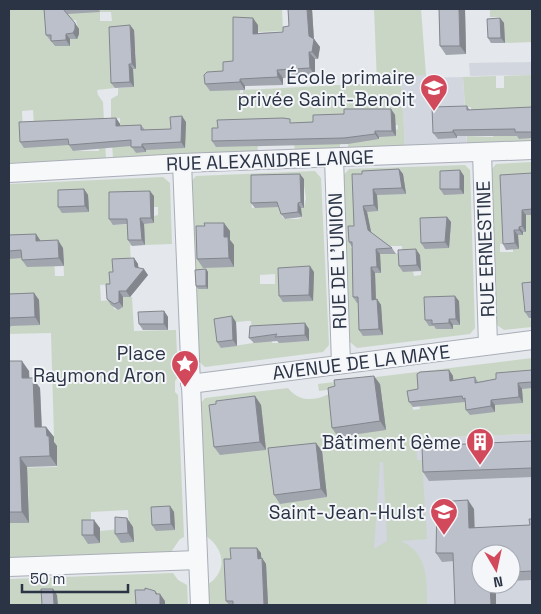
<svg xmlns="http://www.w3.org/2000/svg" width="541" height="614" font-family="'Space Grotesk',sans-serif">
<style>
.built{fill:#d2d6de;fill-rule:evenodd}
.green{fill:#c9d6c5;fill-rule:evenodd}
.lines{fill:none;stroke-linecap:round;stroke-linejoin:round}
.street-casing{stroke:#a9aeb7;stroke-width:20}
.street{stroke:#f7f8fa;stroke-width:18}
.wall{fill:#a1a5ae}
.shaded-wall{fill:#83868d}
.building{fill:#bbc0ca;stroke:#83868d}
.labels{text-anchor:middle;stroke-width:4;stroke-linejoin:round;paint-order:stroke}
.poi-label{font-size:19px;fill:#2b3445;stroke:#f4f6f9;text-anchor:end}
.street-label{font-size:19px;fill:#2b3445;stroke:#f4f6f9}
</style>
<rect width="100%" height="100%" fill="#e4e7ec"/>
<!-- built -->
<g class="built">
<polygon points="532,62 532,75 470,76 469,63"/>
<polygon points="426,75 427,78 463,77 467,144 405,147 401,76"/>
<path d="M532,434V605H351L363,463L383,462L416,438ZM481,554H511V584H481Z"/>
</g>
<!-- green -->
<g class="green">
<path d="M9,9H80L99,12V9H282L283,31L258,32V25L244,61L245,86H240V93H243V90L377,83L374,9H421L426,75L401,77L405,147L348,149V143L379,137L398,129V125H396L340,141V149L295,151L294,144L257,139L258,153L113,159L112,143L135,146L136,153L146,152L120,132V118L111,119V99L118,95V88L134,87L133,69H136V52L114,53L115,88L97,90L98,95L103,102L106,159L9,163ZM111,12L112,21H100V12ZM76,20L79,34L70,39V45L50,40L49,21ZM33,110L34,127L24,148L22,111ZM98,125L99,151H73V145Z"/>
<polygon points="490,9 532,9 532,42 505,43 504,23 500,23 500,17 490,17"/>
<polygon points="532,75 532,114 511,115 512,136 519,135 520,139 523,139 523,135 532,135 532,141 467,144 467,136 493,137 492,116 471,116 471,107 465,107 463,77 496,76 496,88 504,88 504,76"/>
<path d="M532,162V288L528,299L523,300L524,306H528L532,327L504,330L497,325L491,170L496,164ZM513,243L519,249H513V252H500V244Z"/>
<path d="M465,165L470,170L475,328L470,334L357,348L350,342L343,176L349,169ZM370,233L379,247L351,248L350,241ZM389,246H402V253L390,254ZM420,255L421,275L414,276L413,271L403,272ZM427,307L460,325L429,326Z"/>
<path d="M315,171L321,178L329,345L323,352L205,367L198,361L195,289L208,288V273H194L190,183L196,176ZM303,179L306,198L304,207L301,208L302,217L299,219H285L282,217L281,205L252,208L251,200ZM275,274V284H260V275ZM246,321H251L253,343L221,348L219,324ZM309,329V341L296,342L292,338L282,339L279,343H272L271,331Z"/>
<path d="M163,177L170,183L172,244L145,245V236L130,246L131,264L114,284L100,285L101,301L111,300L114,309L118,310L123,297H132L134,331L176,330L178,377L175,381V392L178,395L184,537L180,539L171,552L9,558V523L29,522L28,480L9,468L57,467L54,437L51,333L9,334L10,326L40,324L9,301V184ZM153,196L154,207H158V215L154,216V223L114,225ZM54,248H63L64,276H55ZM128,510L129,526L121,529L100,531V543L91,528V512Z"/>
<path d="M532,358V434L416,438L417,460H422L427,539L401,541C428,553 427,580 427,605H268L261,553L230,605H208L207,585C228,572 225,549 206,536L200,404L205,398L288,388C302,406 323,399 340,388L319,391L318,384ZM453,376L455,401L423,399ZM419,396L420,409L413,410L412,397ZM380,462H383L387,541L374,549Z"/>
<polygon points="173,573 178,580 187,585 188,605 9,605 9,579"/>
</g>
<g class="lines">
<defs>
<g id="street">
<polyline points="482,152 488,345"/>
<polyline points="334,158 341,364"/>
<polyline points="182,163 200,605"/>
<polyline points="9,173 182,163 532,150"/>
<polyline points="190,384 532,340"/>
<polyline points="9,567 198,560"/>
</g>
</defs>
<!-- street casing -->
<use href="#street" class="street-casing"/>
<!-- street -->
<use href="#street" class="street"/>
</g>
<!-- wall -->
<g class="wall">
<polygon points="44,9 99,9 100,12 67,14 79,29 79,34 77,39 70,39 70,46 55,46 46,35"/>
<polygon points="288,9 312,9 314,39 320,47 318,59 315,59 315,76 283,78 283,85 245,86 245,90 210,91 205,84 223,71 233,61 258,25 258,33 283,32 289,26"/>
<polygon points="439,9 465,9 466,54 446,55 440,46"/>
<polygon points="500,18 504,23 505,43 491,43 488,38"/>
<polygon points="134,30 136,69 133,69 134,87 115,88 111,83"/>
<polygon points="467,106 470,110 532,107 532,138 519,139 517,136 457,136 457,138 438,139 433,133"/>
<polygon points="391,109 395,115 396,136 379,137 379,139 348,144 216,147 212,141 292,123 313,122 344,114"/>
<polygon points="116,118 120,124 120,126 141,125 145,130 171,129 186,122 185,148 146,150 146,152 136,153 131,146 73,151 69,145 24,148 20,142"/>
<polygon points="399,169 403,174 406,194 377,195 378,211 367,212 371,233 392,248 396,254 380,254 381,273 375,273 376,299 377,299 381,305 383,335 363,336 359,330 358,303 357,303 353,297 352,247 349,242 354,226 362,174"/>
<polygon points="460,170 464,176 464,194 444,195 440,189"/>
<polygon points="532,173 532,215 526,215 526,232 523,232 523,235 518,235 519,249 506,250 503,244"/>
<polygon points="304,179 304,208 301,208 302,217 285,219 281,214 279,207 255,208 251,203"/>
<polygon points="84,189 88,195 89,212 62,213 58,207"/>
<polygon points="154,196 154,223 144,224 145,245 132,246 128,240 127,224 113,225 109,219"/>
<polygon points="447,217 451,222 449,248 425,249 421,243"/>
<polygon points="230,231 230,240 234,245 234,267 203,268 197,259"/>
<polygon points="36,234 41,241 63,248 64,266 27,267 22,260 22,258 9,259 9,235"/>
<polygon points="420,255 421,271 403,272 399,266"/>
<polygon points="134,258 138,264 138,268 148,275 130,297 123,297 123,307 118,310 111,305 107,299 113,272"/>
<polygon points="206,269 208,272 208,289 198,289 196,286"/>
<polygon points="314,272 313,301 283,302 279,296"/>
<polygon points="532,282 532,318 529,318 525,312"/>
<polygon points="34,293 39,300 40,325 11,326 9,329 9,294"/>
<polygon points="459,301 460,325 453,325 453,329 436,329 434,326 429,326 425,320"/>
<polygon points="164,311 168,317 168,330 143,330 139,324"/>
<polygon points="236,322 237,346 221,348 217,342"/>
<polygon points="309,329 309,341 279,343 277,341 254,343 249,338"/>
<polygon points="9,361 29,371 29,378 40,388 42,427 46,427 54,437 54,442 57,446 57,466 27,467 29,523 9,523"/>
<polygon points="449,370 453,376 453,380 475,377 478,382 496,379 532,370 532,388 522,389 523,403 495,405 495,412 470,415 466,410 465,402 413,407 409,402 418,389"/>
<polygon points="380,384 386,430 338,437 332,428"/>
<polygon points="255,396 261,405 266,450 220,455 214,447 216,404"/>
<polygon points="532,441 532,477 429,481 423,472"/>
<polygon points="316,443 322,451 327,497 280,504 274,495"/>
<polygon points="170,506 174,512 175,530 156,531 152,525"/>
<polygon points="474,509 474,528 530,525 532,519 532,580 511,581 511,554 481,554 481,584 496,584 496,605 454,561 442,562 436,553"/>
<polygon points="133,527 134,542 121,543 115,534"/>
<polygon points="100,528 100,543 88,544 82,535"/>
<polygon points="261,553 261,558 262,558 266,564 268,605 229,605 226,601 231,559"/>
</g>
<!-- shaded-wall -->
<g class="shaded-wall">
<polygon points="307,9 312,9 314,42 314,39 320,47 318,59 312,52 309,36"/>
<polygon points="459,9 465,9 466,54 460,46"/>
<polygon points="253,18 258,25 258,41 253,34"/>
<polygon points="500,18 504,23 505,43 501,38"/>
<polygon points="75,23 79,29 79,34 77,39 73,33"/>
<polygon points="130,25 134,30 136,69 132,64"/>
<polygon points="66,34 70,39 70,46 66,40"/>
<polygon points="309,52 315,59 315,76 310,68"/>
<polygon points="129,64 133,69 134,87 130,82"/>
<polygon points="277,70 283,78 283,85 278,77"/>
<polygon points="240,79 245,86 245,90 240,82"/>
<polygon points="391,109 395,115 396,136 392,131"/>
<polygon points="182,116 186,122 185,148 181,142"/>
<polygon points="116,118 120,124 120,132 116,126"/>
<polygon points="453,130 457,136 457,138 453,132"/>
<polygon points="375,131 379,137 379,139 375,134"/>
<polygon points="142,144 146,150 146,152 142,147"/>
<polygon points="399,169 403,174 406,194 402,188"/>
<polygon points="460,170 464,176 464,194 460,189"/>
<polygon points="300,174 304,179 304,208 301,202"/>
<polygon points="84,189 88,195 89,212 85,206"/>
<polygon points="373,189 377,195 378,211 374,205"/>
<polygon points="150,191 154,196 154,223 151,218"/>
<polygon points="298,203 301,208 302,217 298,212"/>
<polygon points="363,206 367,212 372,236 368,230"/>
<polygon points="522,210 526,215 526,232 522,226"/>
<polygon points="447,217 451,222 449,248 445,242"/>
<polygon points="140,218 144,224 145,245 142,240"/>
<polygon points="224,223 230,231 230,240 234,245 234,267 229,258 224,237"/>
<polygon points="519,227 523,232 523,235 519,230"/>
<polygon points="514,230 518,235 519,249 515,243"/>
<polygon points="36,234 41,242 36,241"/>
<polygon points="58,240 63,248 64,266 59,258"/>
<polygon points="376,249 380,254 381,273 377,267"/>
<polygon points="416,249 420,255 421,271 417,265"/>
<polygon points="134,258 138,264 139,273 135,267"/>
<polygon points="310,266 314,272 313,301 309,295"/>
<polygon points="371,267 375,273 376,305 372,300"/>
<polygon points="144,269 148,275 130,297 126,291"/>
<polygon points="206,269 208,272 208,289 206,286"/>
<polygon points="119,291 123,297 123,307 119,302"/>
<polygon points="34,293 39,300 40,325 35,317"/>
<polygon points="455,296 459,301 460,325 456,319"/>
<polygon points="377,299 381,305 383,335 379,329"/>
<polygon points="164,311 168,317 168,330 164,324"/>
<polygon points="232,316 236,322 237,346 233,340"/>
<polygon points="449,319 453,325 453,329 449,323"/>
<polygon points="305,323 309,329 309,341 305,335"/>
<polygon points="22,361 29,371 30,388 22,378"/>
<polygon points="449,370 453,376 454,387 450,381"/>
<polygon points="374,376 380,384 386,430 380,421"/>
<polygon points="33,378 40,388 42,438 35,427"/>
<polygon points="518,383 522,389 523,403 519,397"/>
<polygon points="255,396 261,405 266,450 260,442"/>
<polygon points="491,400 495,405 495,412 491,406"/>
<polygon points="46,427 54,437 54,442 57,446 57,466 50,456 47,436"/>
<polygon points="316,443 322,451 327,497 321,489"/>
<polygon points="20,457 27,467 29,523 22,512"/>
<polygon points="468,500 474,509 475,537 469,528"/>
<polygon points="170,506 174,512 175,530 171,524"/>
<polygon points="127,518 133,527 134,542 128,533"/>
<polygon points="94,520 100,528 100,543 94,535"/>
<polygon points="257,548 261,553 262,565 258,559"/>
<polygon points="262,558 266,564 268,605 264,605"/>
<polygon points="490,584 496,584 496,605 491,605"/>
<polygon points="53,589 57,595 58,605 54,605"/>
<polygon points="155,591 160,597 160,594 165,601 165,605 160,605 156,594"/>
</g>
<!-- building -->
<g class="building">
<polygon points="44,9 63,9 75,23 75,29 73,33 66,34 66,40 51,41 51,35 46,35"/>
<polygon points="288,9 307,9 309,36 314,39 312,52 309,52 310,68 277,70 278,77 240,79 240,82 205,84 204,75 207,72 223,71 223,62 233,61 233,17 253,18 253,34 283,32 283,27 289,26"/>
<polygon points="439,9 459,9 460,46 440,46"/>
<polygon points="500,18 501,38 488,38 487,19"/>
<polygon points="130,25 132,64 129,64 130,82 111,83 109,27"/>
<polygon points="467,106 467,110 532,107 532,132 515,132 515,129 453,130 453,132 433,133 432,107"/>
<polygon points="344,109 391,109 392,131 375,131 375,134 344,138 212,141 212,128 218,128 217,120 283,118 290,119 290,123 313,122 313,115 344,114"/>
<polygon points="182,116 181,142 142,144 142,147 131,147 131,140 69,145 68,139 20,142 19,122 116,118 116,126 141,125 141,130 171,129 170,117"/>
<polygon points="399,169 402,188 373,189 374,205 363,206 368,230 392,248 376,249 377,267 371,267 372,300 377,299 379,329 359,330 358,297 353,297 352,242 349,242 348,226 354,226 352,174 362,174 362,171"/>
<polygon points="460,170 460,189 440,189 440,171"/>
<polygon points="532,173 532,209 522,210 522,226 519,227 519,230 514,230 515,243 503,244 500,175"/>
<polygon points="300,174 301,202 298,203 298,212 281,214 277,202 251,203 251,175"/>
<polygon points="84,189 85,206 58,207 58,190"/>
<polygon points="150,191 151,218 140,218 142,240 128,240 127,219 109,219 109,192"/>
<polygon points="447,217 445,242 421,243 420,218"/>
<polygon points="204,223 224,223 224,237 228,237 229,258 197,259 196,226 205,226"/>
<polygon points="36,234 36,241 58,240 59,258 22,260 21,250 9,251 9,235"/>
<polygon points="416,249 417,265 399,266 398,250"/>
<polygon points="134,258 135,267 144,269 126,291 119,291 119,302 114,304 107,299 106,284 110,284 109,272 113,272 112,259"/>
<polygon points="310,266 309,295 279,296 278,268"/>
<polygon points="206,269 206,286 196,286 195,270"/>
<polygon points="532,282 532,311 525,312 522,283"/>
<polygon points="34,293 35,317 9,318 9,294"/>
<polygon points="455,296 456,319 449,319 449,323 432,324 432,320 425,320 424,297"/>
<polygon points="164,311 164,324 139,324 138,312"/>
<polygon points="232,316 233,340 217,342 214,319"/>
<polygon points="305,323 305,335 275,337 277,334 249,338 250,326"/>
<polygon points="9,361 22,361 22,378 33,378 35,427 46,427 47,436 49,436 50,456 20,457 22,512 9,512"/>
<polygon points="449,370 450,381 475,377 475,383 496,379 496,373 532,370 532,382 518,383 519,397 491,400 491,406 466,410 465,398 463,399 462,396 409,402 407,391 418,389 417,374 420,372"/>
<polygon points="374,376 380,421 332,428 328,388 335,386 334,380"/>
<polygon points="255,396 260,442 214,447 209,405 216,404 216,401"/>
<polygon points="532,441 532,468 423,472 422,446"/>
<polygon points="316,443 321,489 274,495 268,448"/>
<polygon points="468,500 469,528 530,525 529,519 532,519 532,571 511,572 511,554 481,554 481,584 490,584 491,605 455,605 453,553 436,553 437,502"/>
<polygon points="170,506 171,524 152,525 151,507"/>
<polygon points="115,517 127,518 128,533 115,534"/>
<rect x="82" y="520" width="12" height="15"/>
<polygon points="230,548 257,548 258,559 262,558 264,605 233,605 233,601 226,601 224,559 231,559"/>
<polygon points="145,588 155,591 156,594 160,594 160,605 136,605 135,590 145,590"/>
<polygon points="41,589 53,589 54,605 42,605"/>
</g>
<!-- icons -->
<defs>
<symbol id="school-pin" viewBox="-11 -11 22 30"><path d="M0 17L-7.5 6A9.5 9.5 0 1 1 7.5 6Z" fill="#d1495b" stroke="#f4f6f9"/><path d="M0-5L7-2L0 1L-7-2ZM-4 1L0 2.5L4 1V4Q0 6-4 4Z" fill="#fff"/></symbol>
<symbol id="sight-pin" viewBox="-11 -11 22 30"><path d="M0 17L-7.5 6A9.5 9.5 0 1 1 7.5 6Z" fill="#d1495b" stroke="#f4f6f9"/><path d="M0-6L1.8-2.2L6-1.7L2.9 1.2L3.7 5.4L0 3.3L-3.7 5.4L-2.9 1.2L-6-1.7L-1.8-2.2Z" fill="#fff"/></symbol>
<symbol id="building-pin" viewBox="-11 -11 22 30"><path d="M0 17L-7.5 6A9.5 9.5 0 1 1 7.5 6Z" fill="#d1495b" stroke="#f4f6f9"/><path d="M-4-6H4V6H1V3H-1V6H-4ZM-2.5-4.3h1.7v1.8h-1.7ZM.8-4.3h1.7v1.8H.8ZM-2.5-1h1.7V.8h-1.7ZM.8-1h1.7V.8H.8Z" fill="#fff"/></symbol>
</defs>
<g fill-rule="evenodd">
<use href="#school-pin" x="418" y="72" width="32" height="43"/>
<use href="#sight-pin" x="169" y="348" width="32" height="43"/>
<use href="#building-pin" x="464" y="426" width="32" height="43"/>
<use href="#school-pin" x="428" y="496" width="32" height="43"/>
</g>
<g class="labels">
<!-- poi labels -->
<g class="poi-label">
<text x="415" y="84">École primaire<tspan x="415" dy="22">privée Saint-Benoit</tspan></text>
<text x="166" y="360">Place<tspan x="166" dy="22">Raymond Aron</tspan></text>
<text x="461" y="449">Bâtiment 6ème</text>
<text x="425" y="519">Saint-Jean-Hulst</text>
</g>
<!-- street labels -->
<g class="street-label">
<text transform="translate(270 160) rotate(-2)" y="7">RUE ALEXANDRE LANGE</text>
<text transform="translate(485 249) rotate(-92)" y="7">RUE ERNESTINE</text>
<text transform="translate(337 261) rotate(-92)" y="7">RUE DE L'UNION</text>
<text transform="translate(361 362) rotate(-7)" y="7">AVENUE DE LA MAYE</text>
</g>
</g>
<!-- border -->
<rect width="541" height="614" fill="none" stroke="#2b3445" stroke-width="20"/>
<!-- north arrow -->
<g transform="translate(496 569) rotate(171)"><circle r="24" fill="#f4f6f9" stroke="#a4a8b1"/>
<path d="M0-4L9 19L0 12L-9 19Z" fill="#d1495b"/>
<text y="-8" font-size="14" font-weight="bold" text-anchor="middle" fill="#2b3445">N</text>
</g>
<!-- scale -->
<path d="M22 584v8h106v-8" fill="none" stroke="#2b3445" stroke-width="2.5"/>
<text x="30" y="584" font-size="15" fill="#2b3445" stroke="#f4f6f9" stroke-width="4" paint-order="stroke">50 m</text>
</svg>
